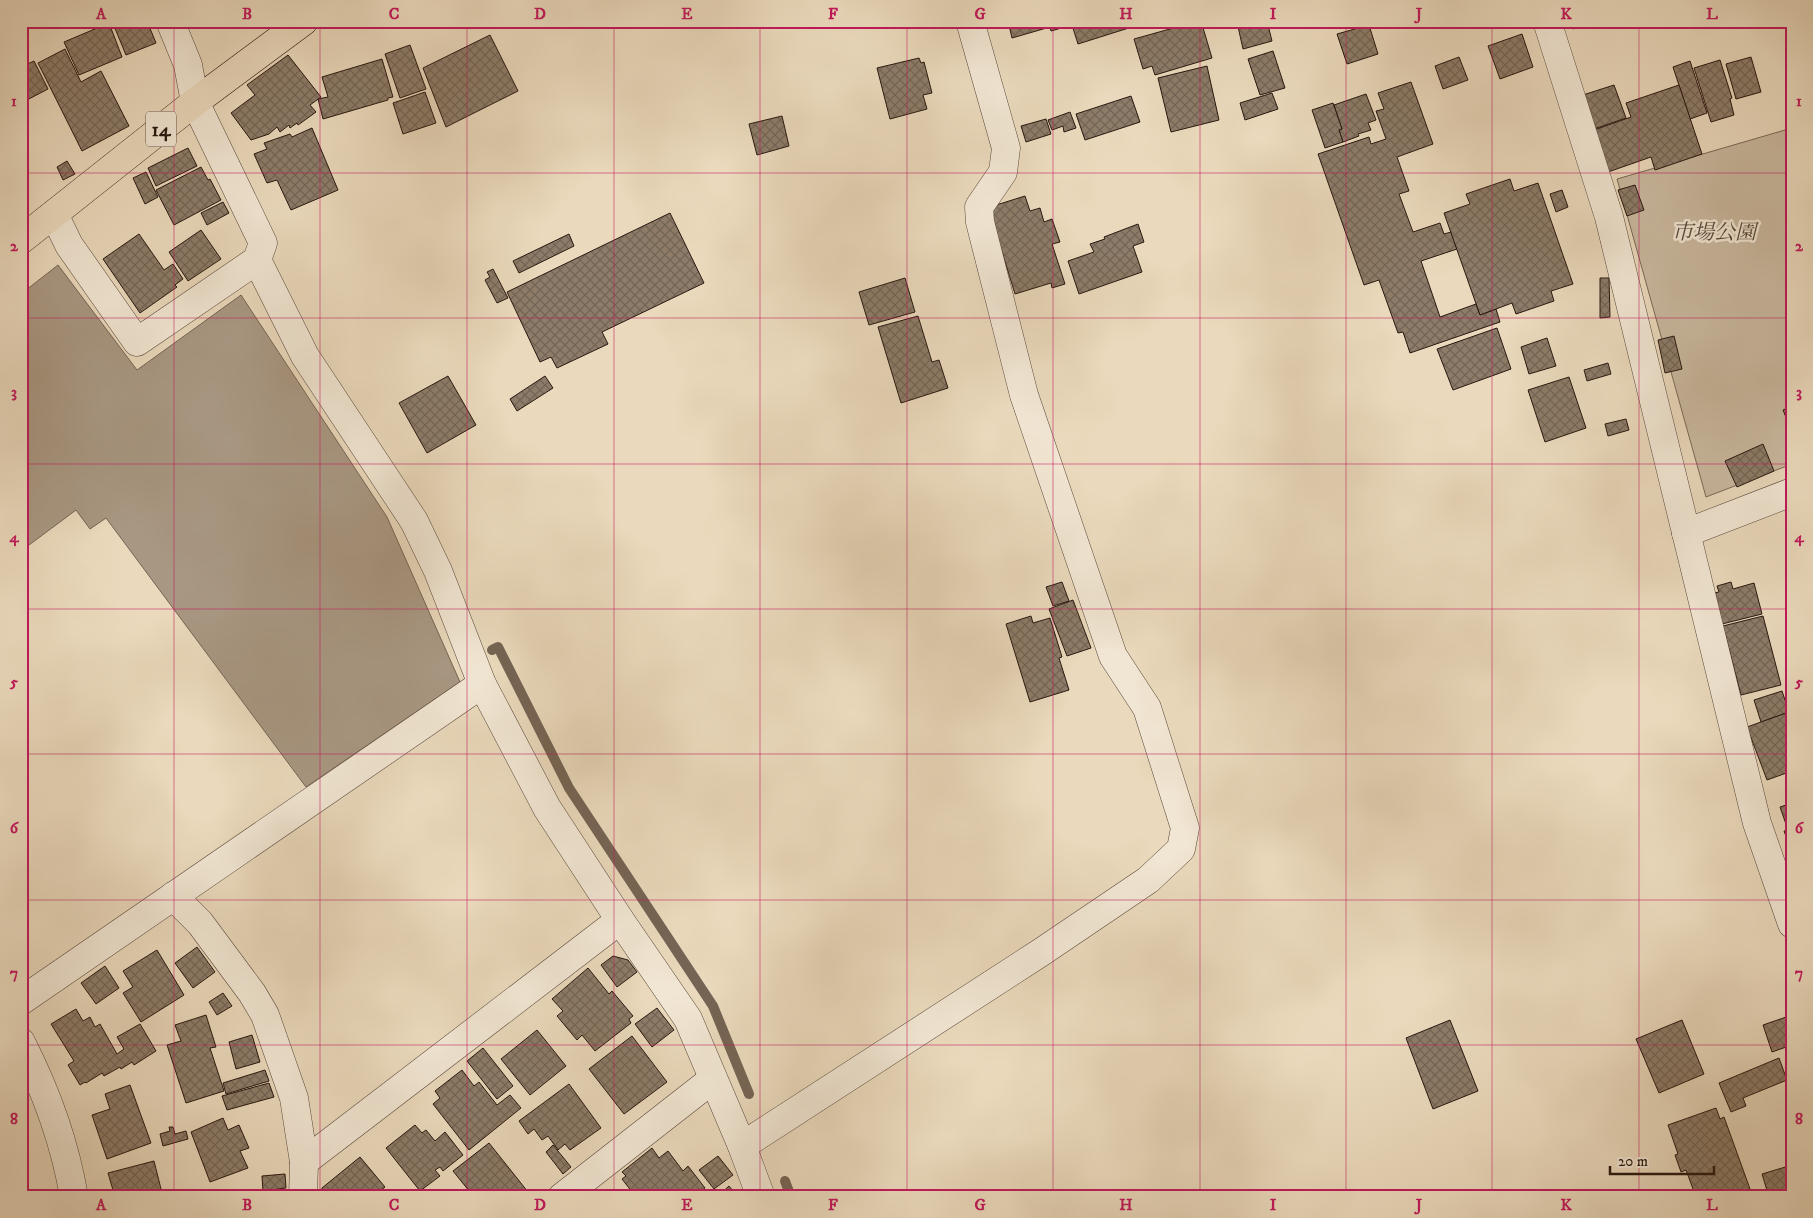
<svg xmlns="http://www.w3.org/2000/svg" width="1813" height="1218" font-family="'IM FELL DW Pica','Noto Serif JP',serif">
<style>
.green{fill:#c9b89f;stroke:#796858}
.water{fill:#a89782;stroke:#756454}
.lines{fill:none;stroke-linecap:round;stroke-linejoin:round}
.stream{stroke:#756454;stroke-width:10}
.building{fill:url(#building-cross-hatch);stroke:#291810}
.minor-casing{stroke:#59483b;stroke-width:29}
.tertiary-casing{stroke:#59483b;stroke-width:29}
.primary-casing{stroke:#291810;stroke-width:29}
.minor{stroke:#f1e6d3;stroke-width:28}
.tertiary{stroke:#f1e6d3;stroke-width:28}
.primary{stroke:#ead9bc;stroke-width:28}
.grid{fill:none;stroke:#c2185b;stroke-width:1;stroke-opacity:0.55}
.labels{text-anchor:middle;stroke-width:5;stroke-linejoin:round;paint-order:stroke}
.shield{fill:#f1e6d3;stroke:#65564a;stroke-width:1}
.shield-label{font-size:20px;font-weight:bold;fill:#291810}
.park-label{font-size:21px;font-style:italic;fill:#59483b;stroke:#f1e6d3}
.neatline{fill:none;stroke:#c2185b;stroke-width:2}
.grid-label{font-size:16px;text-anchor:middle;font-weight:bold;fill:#c2185b}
</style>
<defs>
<pattern id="building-cross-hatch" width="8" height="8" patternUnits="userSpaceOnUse" patternTransform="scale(1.25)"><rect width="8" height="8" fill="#8d7c69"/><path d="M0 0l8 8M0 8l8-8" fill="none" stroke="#736555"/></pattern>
</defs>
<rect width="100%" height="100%" fill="#ead9bc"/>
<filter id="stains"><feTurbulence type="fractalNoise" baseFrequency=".004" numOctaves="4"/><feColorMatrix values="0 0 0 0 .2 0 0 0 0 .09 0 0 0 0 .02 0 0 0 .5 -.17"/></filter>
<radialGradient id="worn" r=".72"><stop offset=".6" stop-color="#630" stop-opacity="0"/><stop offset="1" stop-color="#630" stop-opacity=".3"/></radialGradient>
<!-- green -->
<polygon class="green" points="1792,128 1792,464 1706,497 1617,179"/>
<!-- water -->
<polygon class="water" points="58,265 137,370 241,295 387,517 460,682 306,787 106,518 90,529 76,510 21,551 21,294"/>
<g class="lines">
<!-- stream -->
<g class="stream">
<polyline points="492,650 498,647 569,788 713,1006 749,1094"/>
<polyline points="785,1181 791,1197"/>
</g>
</g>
<!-- building -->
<g class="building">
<polygon points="112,21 147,21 156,43 126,55"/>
<polygon points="1008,21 1151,21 1078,44 1072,25 1051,31 1050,27 1012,38"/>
<polygon points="1181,21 1201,21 1212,58 1155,75 1152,66 1143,69 1134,39 1177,27 1176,23"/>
<polygon points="1267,21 1272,41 1243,49 1237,22"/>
<polygon points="1570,21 1593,21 1573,29"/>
<polygon points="109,23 122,57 79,75 64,42"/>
<polygon points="1369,25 1378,54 1347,64 1337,34"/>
<polygon points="1522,34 1533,67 1500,79 1488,46"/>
<polygon points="490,35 518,91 446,127 423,68"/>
<polygon points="410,45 426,89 400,98 385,54"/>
<polygon points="65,49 81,82 101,71 129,126 82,151 38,63"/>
<polygon points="1273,51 1285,88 1260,95 1248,59"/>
<polygon points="288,55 321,97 310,105 316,112 298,125 297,123 290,128 289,125 280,132 277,127 269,134 251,140 231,113 255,95 247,85"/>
<polygon points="1459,57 1468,80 1443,89 1435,66"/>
<polygon points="1751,57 1761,92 1736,99 1726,64"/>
<polygon points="919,58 921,63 924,62 932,93 923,95 927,109 890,119 877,68"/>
<polygon points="382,59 393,97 388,98 388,100 323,119 318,99 328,97 322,77"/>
<polygon points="1720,60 1732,98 1730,99 1734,115 1711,122 1694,68"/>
<polygon points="34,61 48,89 23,102 21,98 21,67"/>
<polygon points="1690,61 1707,113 1690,119 1673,67"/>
<polygon points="1207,66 1219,120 1171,132 1158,78"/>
<polygon points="1411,82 1433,144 1397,157 1409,191 1399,194 1413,232 1440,223 1444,234 1451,232 1457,249 1421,261 1440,317 1476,304 1480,315 1496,309 1500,322 1410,353 1403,332 1398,333 1379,280 1364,285 1318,154 1369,137 1371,144 1386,139 1376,111 1384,109 1378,93"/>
<polygon points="1614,85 1626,118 1594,129 1583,95"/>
<polygon points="1679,85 1702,154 1655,170 1651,157 1608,172 1594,130 1631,117 1626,103"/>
<polygon points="425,92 436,123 403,134 393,103"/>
<polygon points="1272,93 1278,109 1245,120 1240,103"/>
<polygon points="1366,94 1376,120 1368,123 1371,130 1358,134 1359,136 1343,142 1339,130 1342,129 1334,105"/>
<polygon points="1131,96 1140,122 1085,140 1076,114"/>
<polygon points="1333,103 1342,129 1339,130 1343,142 1325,148 1312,110"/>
<polygon points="1070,112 1076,128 1064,132 1063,126 1052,130 1048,120"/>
<polygon points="782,116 789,146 757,155 749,124"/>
<polygon points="1046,119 1051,134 1026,142 1021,126"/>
<polygon points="312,128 338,190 291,210 277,180 267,183 254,154 267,149 264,143 290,134 292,137"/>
<polygon points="188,148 197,166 156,186 148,168"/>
<polygon points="67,161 75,174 63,180 57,167"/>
<polygon points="201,167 208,180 210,179 221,200 174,225 156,190"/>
<polygon points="146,172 158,197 145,204 133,178"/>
<polygon points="1510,179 1514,191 1538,183 1573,284 1551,291 1554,301 1516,314 1512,303 1480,315 1444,213 1470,204 1466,194"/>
<polygon points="1635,185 1644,210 1627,216 1618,190"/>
<polygon points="1562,190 1568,207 1556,212 1550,194"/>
<polygon points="1025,196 1030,211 1040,208 1044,222 1052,219 1060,242 1052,244 1065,284 1052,288 1051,283 1015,294 991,216 993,206"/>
<polygon points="223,202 229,213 207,225 201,213"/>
<polygon points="670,213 704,283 602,332 608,344 557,368 551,357 540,362 507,292"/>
<polygon points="1138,224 1144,242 1133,246 1142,272 1079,294 1068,261 1094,252 1090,244 1105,239 1104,237"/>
<polygon points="201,230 221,259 188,281 169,252"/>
<polygon points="139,234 164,270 173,264 183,279 175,285 177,287 140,313 103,259"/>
<polygon points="569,234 574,246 519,273 513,261"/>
<polygon points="493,269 508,298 497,303 485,280 490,277 487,272"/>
<polygon points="905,278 915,312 869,325 859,292"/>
<polygon points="1600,278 1609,278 1610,317 1600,318"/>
<polygon points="918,316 932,362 939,360 948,388 901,403 878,327"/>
<polygon points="1497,328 1511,369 1453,390 1437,349"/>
<polygon points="1674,336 1682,369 1665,373 1658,340"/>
<polygon points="1547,338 1556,366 1529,374 1521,347"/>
<polygon points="1608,363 1611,374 1587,381 1584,370"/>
<polygon points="448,376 476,425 427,453 399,403"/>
<polygon points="545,376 553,388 517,411 510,399"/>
<polygon points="1569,377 1586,428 1545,442 1528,390"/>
<polygon points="1792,406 1792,432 1783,410"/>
<polygon points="1626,419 1629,430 1608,436 1605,424"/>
<polygon points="1763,444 1774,471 1737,487 1725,461"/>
<polygon points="1062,582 1069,601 1053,606 1046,587"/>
<polygon points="1731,582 1733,589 1754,583 1762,614 1722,624 1714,593 1719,592 1717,586"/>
<polygon points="1073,600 1091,648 1067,656 1049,609"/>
<polygon points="1031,616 1033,623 1050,618 1062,657 1059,658 1069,690 1030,702 1006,624"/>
<polygon points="1763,616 1781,685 1741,695 1723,626"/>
<polygon points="1782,691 1789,712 1761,722 1754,700"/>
<polygon points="1792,711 1792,771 1767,780 1747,727"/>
<polygon points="1792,803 1792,852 1784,831 1788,830 1780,807"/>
<polygon points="197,947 215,972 193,988 175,963"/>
<polygon points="157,950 184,995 141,1022 123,993 133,987 123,971"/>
<polygon points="613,956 628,960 637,972 617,987 601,965"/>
<polygon points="105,966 119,988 96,1004 81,983"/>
<polygon points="588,968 609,994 612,991 633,1016 629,1019 631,1023 595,1051 582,1035 577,1040 557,1016 563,1011 552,999"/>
<polygon points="223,993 232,1006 217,1015 209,1002"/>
<polygon points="657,1008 674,1030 652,1047 635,1024"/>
<polygon points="76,1009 83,1021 90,1017 95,1027 100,1024 117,1054 124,1049 117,1037 140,1024 156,1051 134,1065 132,1062 121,1069 120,1067 104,1076 102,1073 86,1083 85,1082 80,1085 68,1065 74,1061 51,1024"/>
<polygon points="206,1015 216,1047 210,1048 224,1091 186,1103 167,1045 181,1041 175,1025"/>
<polygon points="1792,1015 1792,1045 1772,1052 1763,1025"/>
<polygon points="1450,1020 1478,1091 1433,1109 1406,1038"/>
<polygon points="1682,1020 1704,1074 1659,1093 1636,1039"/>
<polygon points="537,1030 566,1066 530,1095 501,1059"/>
<polygon points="252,1035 260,1062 236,1069 229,1042"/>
<polygon points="632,1036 667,1082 624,1114 589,1069"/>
<polygon points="483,1048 513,1086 497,1099 467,1061"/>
<polygon points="1779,1058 1787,1080 1743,1098 1746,1106 1731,1112 1719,1083"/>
<polygon points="265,1070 269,1081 226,1094 223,1083"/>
<polygon points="462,1070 474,1086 479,1082 497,1105 510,1095 521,1108 469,1150 433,1104 440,1098 435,1091"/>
<polygon points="269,1083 274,1097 227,1110 222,1096"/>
<polygon points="569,1084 601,1128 570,1150 565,1144 558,1150 548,1136 542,1140 534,1129 528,1134 519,1121"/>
<polygon points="130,1085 151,1143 107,1159 92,1115 110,1109 105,1094"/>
<polygon points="1716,1108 1720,1119 1724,1117 1750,1189 1729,1197 1696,1197 1686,1170 1681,1172 1675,1155 1678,1154 1668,1125"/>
<polygon points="223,1118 228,1130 239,1125 249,1148 240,1151 248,1168 210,1182 191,1132"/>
<polygon points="415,1125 422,1133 426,1130 435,1141 445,1132 463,1155 443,1171 440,1167 435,1170 440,1176 420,1191 386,1148"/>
<polygon points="169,1127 173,1127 175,1134 186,1131 188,1139 163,1146 160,1134 170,1131"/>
<polygon points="489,1143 528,1192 522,1197 474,1197 453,1171"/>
<polygon points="553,1145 571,1167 563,1174 546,1152"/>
<polygon points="652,1148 659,1158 668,1151 683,1171 688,1166 705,1188 700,1192 704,1196 636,1197 622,1179 626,1176 622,1172"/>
<polygon points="718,1156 733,1175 714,1189 699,1170"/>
<polygon points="360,1157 385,1187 375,1195 377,1197 321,1197 322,1188"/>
<polygon points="154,1161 163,1197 127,1197 126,1194 115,1197 108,1173"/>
<polygon points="1792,1165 1792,1196 1769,1197 1762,1174"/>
<polygon points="285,1174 286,1188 263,1191 262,1176"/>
<polygon points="729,1186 738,1197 717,1197"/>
</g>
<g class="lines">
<defs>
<g id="minor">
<polyline points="1547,21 1609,217 1757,823 1792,924"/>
<polyline points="54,214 69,245 137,342 257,260 263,243 195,102 188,65 170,21"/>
<polyline points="257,260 305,356 414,521 438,571 482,684 547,808 620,920 688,1019 742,1146 761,1197"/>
<polyline points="1686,533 1792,492"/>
<polyline points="173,896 200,923 252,993 265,1015 294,1098 304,1162 303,1197"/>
<polyline points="21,1001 482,684"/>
<polyline points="742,1146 1040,953 1148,880 1181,849 1185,828 1147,708 1113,656 1024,395 980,222 979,207 1003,172 1006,148 970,21"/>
<polyline points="304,1162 620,920"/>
<polyline points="562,1197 713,1079"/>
</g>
<path id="tertiary" d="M21,1042C46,1091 65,1143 74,1197"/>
<polyline id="primary" points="21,240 195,102 304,21"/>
</defs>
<!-- minor casing -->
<use href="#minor" class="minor-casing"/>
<!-- tertiary casing -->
<use href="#tertiary" class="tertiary-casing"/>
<!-- primary casing -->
<use href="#primary" class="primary-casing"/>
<!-- minor -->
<use href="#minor" class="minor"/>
<!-- tertiary -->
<use href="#tertiary" class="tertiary"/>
<!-- primary -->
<use href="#primary" class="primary"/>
</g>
<!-- grid -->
<path class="grid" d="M174,21V1197M320,21V1197M467,21V1197M614,21V1197M760,21V1197M907,21V1197M1053,21V1197M1200,21V1197M1346,21V1197M1492,21V1197M1639,21V1197M21,173H1792M21,318H1792M21,464H1792M21,609H1792M21,754H1792M21,900H1792M21,1045H1792"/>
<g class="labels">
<!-- shield labels -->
<rect class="shield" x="146" y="111.5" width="30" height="35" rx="4"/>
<g class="shield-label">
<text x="161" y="136">14</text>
</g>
<!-- park labels -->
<g class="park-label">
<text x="1714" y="239">市場公園</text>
</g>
</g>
<!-- margin -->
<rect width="1813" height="1218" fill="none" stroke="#ead9bc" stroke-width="55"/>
<!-- scale -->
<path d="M1610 1166v8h104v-8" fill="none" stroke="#291810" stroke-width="2.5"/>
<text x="1618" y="1166" font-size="15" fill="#291810" stroke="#f1e6d3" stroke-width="4" paint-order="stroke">20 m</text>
<rect x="28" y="28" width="1758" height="1162" class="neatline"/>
<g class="grid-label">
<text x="101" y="19">A</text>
<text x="247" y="19">B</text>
<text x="394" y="19">C</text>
<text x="540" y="19">D</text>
<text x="687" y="19">E</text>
<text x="833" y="19">F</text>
<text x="980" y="19">G</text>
<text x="1126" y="19">H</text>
<text x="1273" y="19">I</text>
<text x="1419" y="19">J</text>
<text x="1566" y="19">K</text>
<text x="1712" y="19">L</text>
<text x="14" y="106">1</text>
<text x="1799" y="106">1</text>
<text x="14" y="251">2</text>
<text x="1799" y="251">2</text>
<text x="14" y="397">3</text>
<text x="1799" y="397">3</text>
<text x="14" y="542">4</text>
<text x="1799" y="542">4</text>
<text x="14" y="687">5</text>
<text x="1799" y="687">5</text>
<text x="14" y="833">6</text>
<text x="1799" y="833">6</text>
<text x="14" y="978">7</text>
<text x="1799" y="978">7</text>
<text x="14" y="1124">8</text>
<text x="1799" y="1124">8</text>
<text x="101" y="1210">A</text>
<text x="247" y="1210">B</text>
<text x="394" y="1210">C</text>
<text x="540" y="1210">D</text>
<text x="687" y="1210">E</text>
<text x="833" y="1210">F</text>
<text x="980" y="1210">G</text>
<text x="1126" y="1210">H</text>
<text x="1273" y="1210">I</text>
<text x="1419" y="1210">J</text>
<text x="1566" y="1210">K</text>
<text x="1712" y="1210">L</text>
</g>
<rect width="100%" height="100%" filter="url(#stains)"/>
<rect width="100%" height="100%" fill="url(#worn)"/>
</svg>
